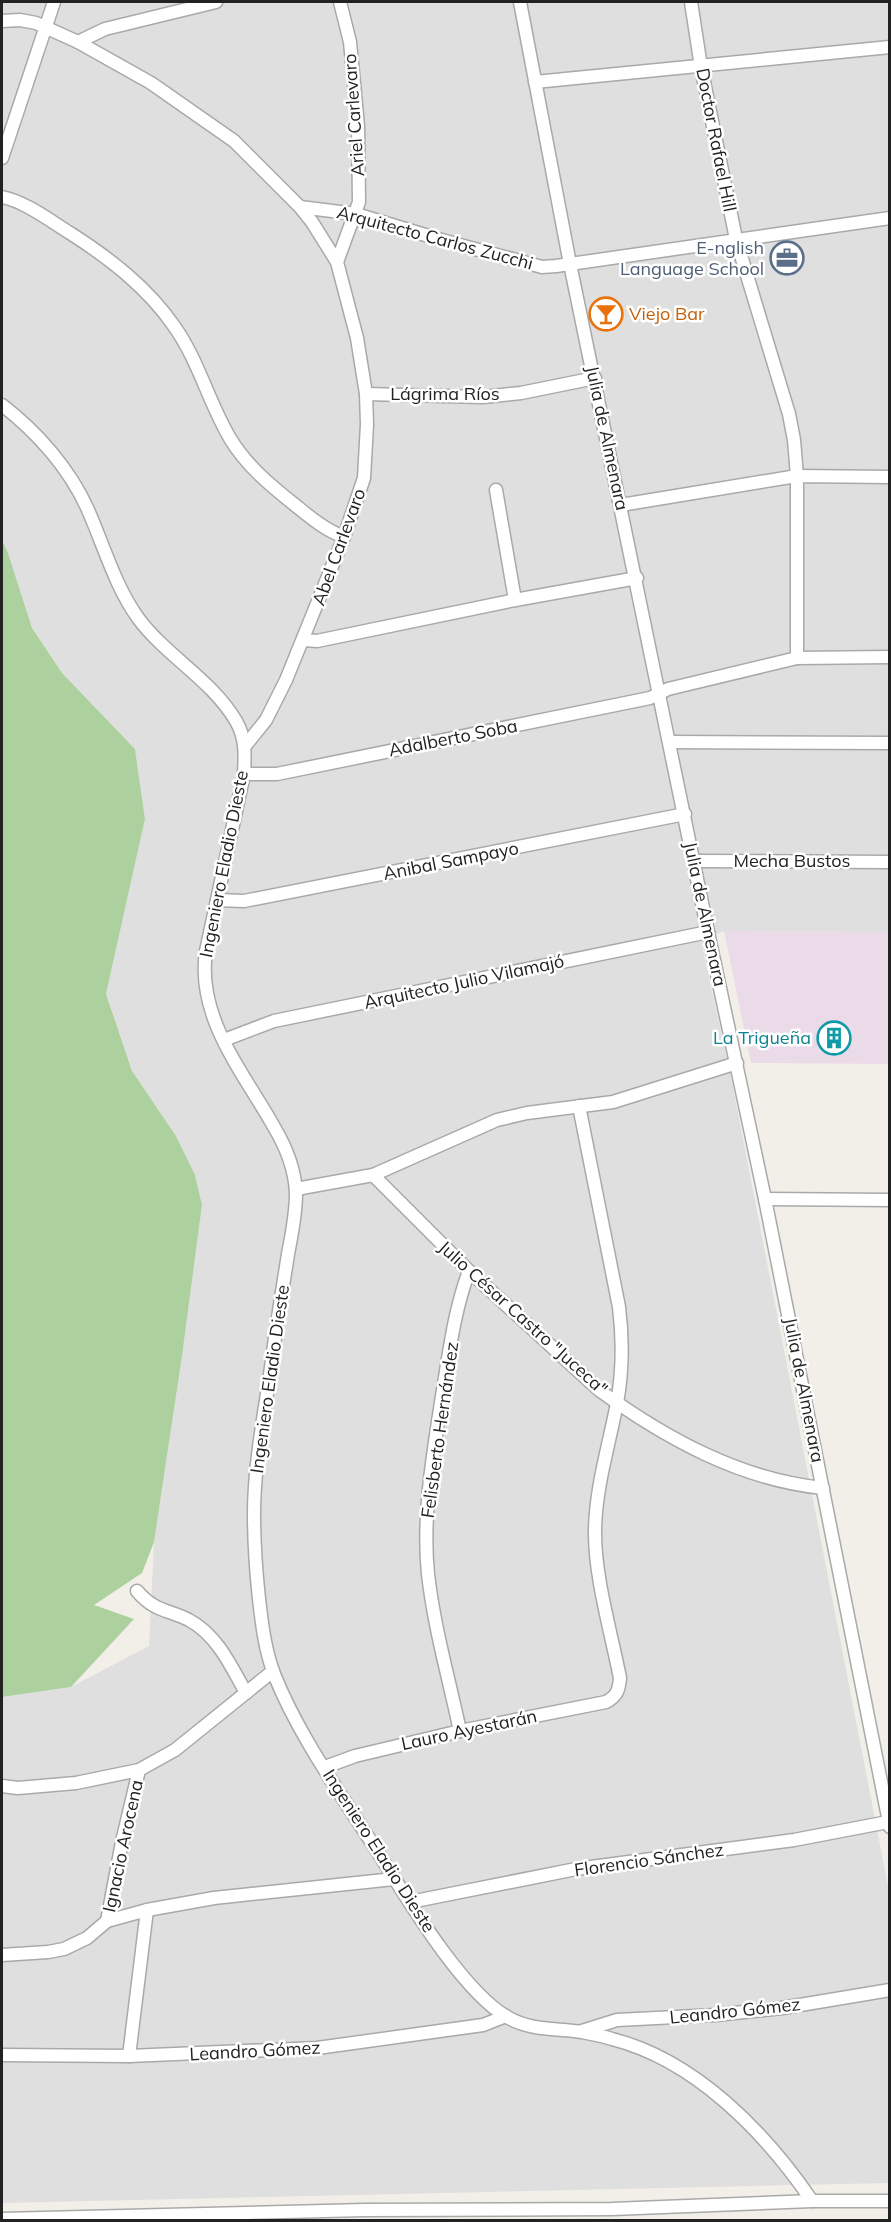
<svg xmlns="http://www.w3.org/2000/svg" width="891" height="2222" font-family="Mulish,sans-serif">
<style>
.residential{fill:#e0dfdf}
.industrial{fill:#ebdbe8}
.forest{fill:#add19e}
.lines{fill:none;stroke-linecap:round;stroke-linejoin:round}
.street-casing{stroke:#a9a9a9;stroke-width:15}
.street{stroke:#fff;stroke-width:12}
.labels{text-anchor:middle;stroke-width:5;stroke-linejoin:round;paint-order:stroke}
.street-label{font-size:18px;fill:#222;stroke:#fff}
.service-label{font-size:18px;fill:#4e5e75;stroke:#fff;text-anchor:end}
.food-label{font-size:18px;fill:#c56008;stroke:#fff;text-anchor:start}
.culture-label{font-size:18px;fill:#0d838f;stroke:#fff;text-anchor:end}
</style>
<rect width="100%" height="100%" fill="#f2efe9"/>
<!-- residential -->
<polygon class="residential" points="2,2 889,2 889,932 724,931 701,941 730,1072 889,1891 889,2183 2,2203 2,1697 71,1687 149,1646 154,1542 182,1356 202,1205 195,1175 176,1136 132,1071 106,994 145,819 135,749 62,673 32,628 8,553 2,540"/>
<!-- industrial -->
<polygon class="industrial" points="724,931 889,932 889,1064 751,1063"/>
<!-- forest -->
<polygon class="forest" points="2,540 8,553 32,628 62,673 135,749 145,819 106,994 132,1071 176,1136 195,1175 202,1205 182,1356 154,1542 142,1573 94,1605 134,1619 71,1687 2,1697"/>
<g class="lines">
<defs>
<g id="street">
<polyline points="520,2 570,264 708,932 765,1199 890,1827"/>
<polyline points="691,2 701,67 736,239 789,414 794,440 797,476 797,658"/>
<polyline points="2,21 20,20 36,23 78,42 151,83 234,141 300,207 312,222 337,262 357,338 366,394 367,424 364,478 344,537 286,680 266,720 245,746"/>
<polyline points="78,42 105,29 216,2"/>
<polyline points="535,82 890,47"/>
<polyline points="2,158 54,2"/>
<path d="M2,197C26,202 49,220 70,233C109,258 147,287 174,326C199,361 209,404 231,440C247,466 271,486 295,505C310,517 325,530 344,537"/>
<polyline points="300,207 356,214 445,241 542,267 556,266 890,218"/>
<polyline points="337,262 359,202 358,126 350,42 340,2"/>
<polyline points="366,394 483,397 521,393 595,378"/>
<path d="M2,405C37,432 70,469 88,510C104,546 115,586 138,618C166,656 212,680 236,721C246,738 245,755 244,774L206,951C196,1018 244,1073 274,1127C286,1147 295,1170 296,1193C296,1213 292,1234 288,1254C283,1287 277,1320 273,1353C266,1406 254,1461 254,1514C254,1543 256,1571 259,1599C262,1625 265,1650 274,1674C299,1737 343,1797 379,1854C408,1900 462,1991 507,2017C531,2031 556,2028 582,2032C592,2034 603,2036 612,2039C695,2060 765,2132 812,2201"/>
<polyline points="496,490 515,600"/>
<polyline points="621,505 797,476 890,477"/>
<polyline points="304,640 317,641 515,600 637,578"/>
<polyline points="670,742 890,743"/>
<polyline points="244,774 277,774 650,698 668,689 797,658 890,657"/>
<polyline points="694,861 890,862"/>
<polyline points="217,900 244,901 685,814"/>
<polyline points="224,1040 274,1021 708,932"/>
<path d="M373,1175L469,1271L599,1390C665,1438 741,1480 823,1488"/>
<polyline points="296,1189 373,1175 497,1120 527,1113 613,1102 737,1063"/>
<polyline points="765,1199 890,1200"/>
<path d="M137,1591C155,1612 167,1609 189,1620C217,1635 231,1666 246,1693"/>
<path d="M460,1731C449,1679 434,1627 428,1574C422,1515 433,1455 442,1396C449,1354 454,1311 469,1271"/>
<path d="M325,1767L355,1756L460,1731L606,1702C617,1696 619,1690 620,1678C611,1632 594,1575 595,1529C596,1486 609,1445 617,1403C623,1370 623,1339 619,1307L579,1106"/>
<polyline points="2,1786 18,1788 76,1783 139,1770 175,1750 273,1671"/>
<polyline points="410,1902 576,1869 794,1840 888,1822"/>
<polyline points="107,1921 122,1842 139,1770"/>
<polyline points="2,1955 48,1952 64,1949 87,1938 107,1921 147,1910 214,1898 394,1879"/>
<polyline points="582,2031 617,2020 715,2015 782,2008 890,1990"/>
<polyline points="2,2055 129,2056 317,2048 483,2025 506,2016"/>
<polyline points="129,2056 147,1910"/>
<polyline points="2,2219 365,2210 612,2209 812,2201 890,2201"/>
</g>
</defs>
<!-- street casing -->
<use href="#street" class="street-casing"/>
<!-- street -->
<use href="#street" class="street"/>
</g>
<!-- icons -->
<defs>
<symbol id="office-ring" viewBox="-11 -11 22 22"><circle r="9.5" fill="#fff" stroke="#5c6f8a" stroke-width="1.5"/><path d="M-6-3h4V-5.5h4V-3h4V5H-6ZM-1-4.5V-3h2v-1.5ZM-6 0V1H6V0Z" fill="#5c6f8a"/></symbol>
<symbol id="bar-ring" viewBox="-11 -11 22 22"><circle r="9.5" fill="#fff" stroke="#e8710a" stroke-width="1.5"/><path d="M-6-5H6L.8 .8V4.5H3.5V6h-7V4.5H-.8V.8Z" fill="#e8710a"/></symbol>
<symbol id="building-ring" viewBox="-11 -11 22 22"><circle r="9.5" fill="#fff" stroke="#0f9aa8" stroke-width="1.5"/><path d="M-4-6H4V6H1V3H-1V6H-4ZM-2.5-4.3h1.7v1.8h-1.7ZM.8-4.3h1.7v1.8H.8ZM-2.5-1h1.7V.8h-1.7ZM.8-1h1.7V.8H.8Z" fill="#0f9aa8"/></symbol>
</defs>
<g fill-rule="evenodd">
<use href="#office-ring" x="768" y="239" width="38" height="38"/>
<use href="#bar-ring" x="587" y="295" width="38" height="38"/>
<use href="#building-ring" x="815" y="1019" width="38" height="38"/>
</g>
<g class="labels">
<!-- street labels -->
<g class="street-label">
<text transform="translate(354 115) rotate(-94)" y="6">Ariel Carlevaro</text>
<text transform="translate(716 140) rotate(79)" y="6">Doctor Rafael Hill</text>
<text transform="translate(435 238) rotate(15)" y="6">Arquitecto Carlos Zucchi</text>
<text x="445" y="400">Lágrima Ríos</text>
<text transform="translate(607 438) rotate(78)" y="6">Julia de Almenara</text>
<text transform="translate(339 547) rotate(-70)" y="6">Abel Carlevaro</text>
<text transform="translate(453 738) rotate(-11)" y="6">Adalberto Soba</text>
<text transform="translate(451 861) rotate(-11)" y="6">Anibal Sampayo</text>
<text x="792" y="867">Mecha Bustos</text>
<text transform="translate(224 864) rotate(-79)" y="6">Ingeniero Eladio Dieste</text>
<text transform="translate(705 914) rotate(78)" y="6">Julia de Almenara</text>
<text transform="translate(464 982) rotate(-12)" y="6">Arquitecto Julio Vilamajó</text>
<text transform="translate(523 1318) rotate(42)" y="6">Julio César Castro "Juceca"</text>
<text transform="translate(270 1379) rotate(-82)" y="6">Ingeniero Eladio Dieste</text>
<text transform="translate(804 1390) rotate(79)" y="6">Julia de Almenara</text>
<text transform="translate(440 1430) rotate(-82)" y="6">Felisberto Hernández</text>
<text transform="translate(469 1730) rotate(-12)" y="6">Lauro Ayestarán</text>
<text transform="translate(123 1846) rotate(-78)" y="6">Ignacio Arocena</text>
<text transform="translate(379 1851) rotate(57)" y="6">Ingeniero Eladio Dieste</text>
<text transform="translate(649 1860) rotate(-8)" y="6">Florencio Sánchez</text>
<text transform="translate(735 2011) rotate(-6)" y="6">Leandro Gómez</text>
<text transform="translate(255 2051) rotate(-3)" y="6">Leandro Gómez</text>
</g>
<!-- service labels -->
<g class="service-label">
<text x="764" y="254">E-nglish<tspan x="764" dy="21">Language School</tspan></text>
</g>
<!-- food labels -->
<g class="food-label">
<text x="629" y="320">Viejo Bar</text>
</g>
<!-- culture labels -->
<g class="culture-label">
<text x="811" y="1044">La Trigueña</text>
</g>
</g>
<!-- border -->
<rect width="891" height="2222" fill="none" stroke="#222222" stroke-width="6"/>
</svg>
